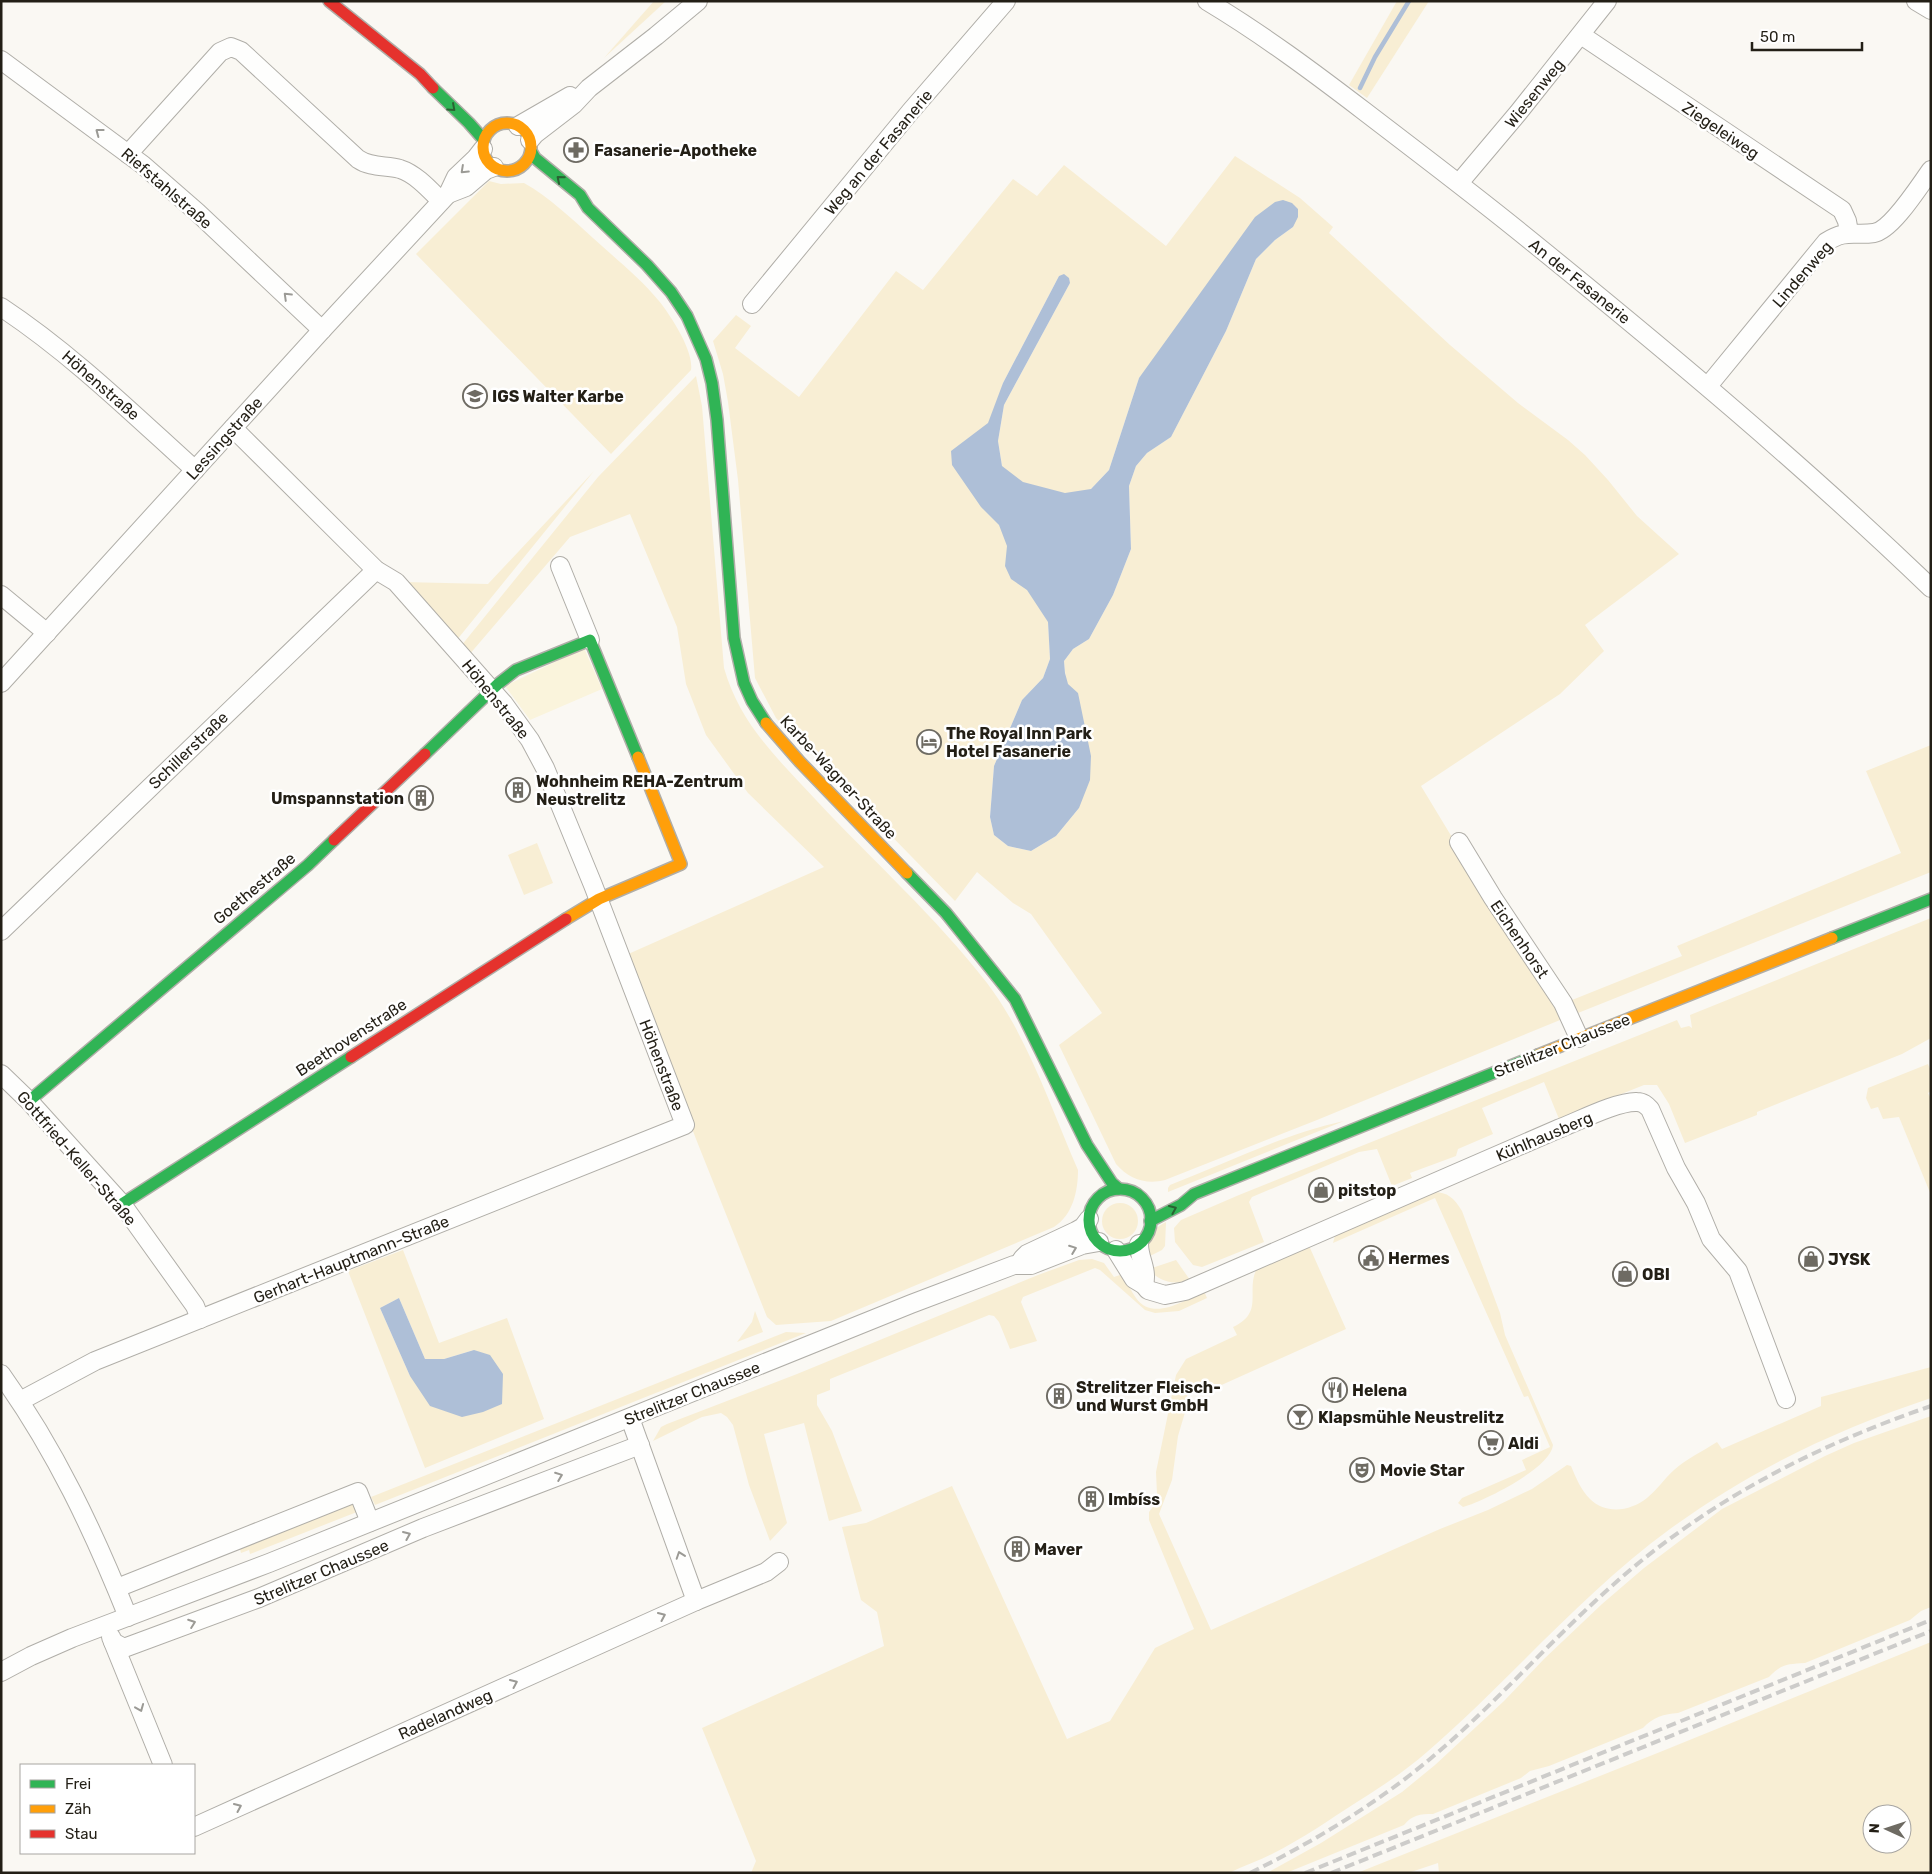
<svg xmlns="http://www.w3.org/2000/svg" width="1932" height="1874" font-family="Rubik,sans-serif">
<style>
.green{fill:#f8eed4;fill-rule:evenodd}
.sand{fill:#faf4dc}
.water{fill:#aebfd7}
.lines{fill:none;stroke-linecap:round;stroke-linejoin:round}
.stream{stroke:#aebfd7;stroke-width:4.5}
.street-casing{stroke:#b0aea8;stroke-width:20}
.fast-casing{stroke:#b0aea8;stroke-width:14}
.slow-casing{stroke:#b0aea8;stroke-width:14}
.jam-casing{stroke:#b0aea8;stroke-width:14}
.street{stroke:#fefefd;stroke-width:18}
.fast{stroke:#30b455;stroke-width:11}
.slow{stroke:#ff9f0a;stroke-width:11}
.jam{stroke:#e5322d;stroke-width:11}
.rail{stroke:#cdccca;stroke-width:4;stroke-dasharray:10 5;stroke-linecap:butt}
.oneway{stroke:#296232}
.oneway2{stroke:#9b9a95}
.labels{text-anchor:middle;stroke-width:5;stroke-linejoin:round;paint-order:stroke}
.street-label{font-size:16px;fill:#231f16;stroke:#fff}
.poi-label{font-size:16px;font-weight:bold;fill:#231f16;stroke:#fff;text-anchor:start}
</style>
<rect width="100%" height="100%" fill="#faf8f3"/>
<!-- green -->
<g class="green">
<polygon points="654,1 666,1 604,58"/>
<polygon points="1397,1 1429,1 1367,98 1349,85"/>
<path d="M1235,156L1300,198L1333,227L1329,233L1450,345L1518,403L1568,440L1585,455L1608,480L1637,516L1679,554L1585,625L1604,651L1560,694L1421,786L1490,900L1565,1018L1317,1120L1165,1180C1146,1185 1129,1179 1116,1164L1059,1045L1102,1013L1031,914L1013,903L977,872L955,901L776,718L755,678L738,480L728,402L723,374L713,341L736,315L751,326L735,348L799,397L896,271L923,290L1013,179L1037,196L1064,165L1166,246ZM1298,209L1293,227L1275,240L1256,259L1226,331L1171,437L1147,453L1136,466L1129,486L1131,549L1113,595L1089,639L1073,649L1064,661L1079,808L1056,836L1031,851L1008,846L994,835L990,817L994,766L1022,700L1043,678L1050,659L1048,622L1091,489L1109,470L1139,378ZM1064,275L1070,283L1004,405L998,441L1002,466L979,477L1003,383L1059,276Z"/>
<path d="M489,181L501,184L524,183C549,197 572,219 593,238C616,259 640,278 659,301C671,316 694,351 691,370L611,454L416,254Z"/>
<path d="M696,376L702,406L724,668C740,724 777,758 816,800C873,861 936,917 987,983C1028,1037 1051,1108 1078,1170C1078,1191 1073,1215 1054,1227L831,1321L776,1325L767,1317L696,1139L626,955L824,867L748,793L706,735L686,684L677,627L630,514L570,537L469,655L461,646L598,477Z"/>
<polygon points="594,471 456,641 403,582 488,584"/>
<polygon points="1931,745 1931,872 1573,1015 1567,1002 1682,956 1677,946 1901,853 1866,771"/>
<polygon points="537,843 553,883 524,895 508,855"/>
<polygon points="1931,918 1931,1038 1902,1054 1757,1112 1757,1115 1685,1143 1669,1104 1657,1085 1644,1085 1559,1119 1544,1082 1482,1108 1493,1134 1458,1149 1456,1156 1410,1173 1412,1178 1392,1186 1377,1149 1359,1152 1252,1197 1249,1202 1264,1242 1202,1267 1193,1265 1175,1242 1174,1228 1181,1220 1239,1195 1677,1020 1681,1028 1689,1026 1692,1028 1690,1015"/>
<polygon points="1928,1064 1931,1071 1931,1091 1928,1093 1931,1099 1931,1195 1899,1117 1883,1119 1878,1107 1871,1109 1866,1098 1868,1088"/>
<path d="M1344,1121L1168,1192V1188L1170,1185C1227,1163 1284,1134 1344,1121Z"/>
<path d="M1433,1192C1448,1192 1454,1198 1462,1211L1500,1313L1505,1335L1553,1445C1551,1468 1484,1501 1463,1507L1458,1503L1462,1498L1526,1470L1522,1460L1550,1447L1528,1396L1524,1397L1435,1198L1333,1243L1336,1232Z"/>
<circle cx="1120" cy="1221" r="18"/>
<path d="M1166,1222L1165,1246L1162,1250L1146,1258C1147,1240 1150,1230 1166,1222Z"/>
<path d="M1300,1248H1310L1346,1329L1206,1392L1198,1389L1191,1390L1187,1396L1186,1409L1178,1436L1172,1480L1159,1514L1211,1630L1440,1529L1488,1510L1532,1489L1567,1465L1571,1466C1576,1478 1581,1490 1590,1499C1606,1515 1631,1511 1647,1498C1657,1490 1664,1479 1674,1470C1686,1459 1703,1451 1717,1442L1722,1449L1821,1406V1397L1931,1367V1398C1836,1430 1752,1469 1670,1529C1581,1594 1510,1680 1427,1752C1405,1771 1381,1787 1357,1802C1329,1820 1302,1839 1272,1854C1258,1861 1243,1866 1229,1873H751L756,1861L702,1728L884,1646L877,1612L861,1600L842,1527L866,1523L952,1486L1067,1739L1110,1721L1155,1648L1194,1629L1149,1520V1512L1155,1504L1157,1494L1156,1472L1176,1375L1186,1359L1237,1335L1233,1327C1265,1312 1245,1291 1257,1268Z"/>
<path d="M403,1250L439,1343L507,1318L544,1419L425,1468L348,1271ZM399,1298L425,1359H444L474,1350L410,1376L380,1308Z"/>
<path d="M1092,1259L1104,1263L1114,1277L1123,1274C1127,1282 1131,1291 1136,1298C1153,1322 1185,1300 1204,1291L1207,1298L1179,1311L1155,1313L1145,1310L1100,1270L1095,1268L1023,1297L1021,1302L1037,1341L1010,1349L999,1322L994,1316L989,1315L830,1379V1390L817,1395V1405L832,1431L862,1511L829,1521L804,1423L764,1434L787,1523L770,1541L749,1485L733,1425L727,1417L721,1413L702,1417L653,1441L661,1427L667,1424L797,1374L1038,1275L1079,1260Z"/>
<path d="M1176,1260L1190,1280C1175,1285 1160,1283 1149,1269Z"/>
<polygon points="755,1311 763,1332 737,1342 752,1322"/>
<polygon points="786,1332 806,1333 375,1505 371,1497"/>
<path d="M1931,1416V1607L1921,1611L1910,1620L1805,1663C1788,1664 1781,1664 1769,1677L1678,1713C1664,1714 1653,1717 1643,1728L1549,1766L1530,1771L1521,1778L1433,1814C1420,1814 1412,1815 1404,1825L1286,1873H1267L1321,1843L1402,1792L1435,1765L1504,1701L1544,1659L1602,1604L1644,1568L1722,1509L1825,1456L1854,1443Z"/>
<polygon points="358,1498 362,1510 250,1554 249,1550 241,1553 240,1549 232,1552 231,1548"/>
<path d="M1931,1642V1873H1439L1438,1863L1408,1873H1357L1660,1752ZM1872,1814H1902V1844H1872Z"/>
</g>
<!-- sand -->
<polygon class="sand" points="584,648 602,689 530,720 505,686"/>
<!-- water -->
<g class="water">
<polygon points="1283,200 1292,203 1298,209 1298,217 1293,227 1275,240 1256,259 1226,331 1171,437 1147,453 1136,466 1129,486 1131,549 1113,595 1089,639 1073,649 1064,661 1065,673 1068,684 1078,693 1091,756 1090,780 1079,808 1056,836 1031,851 1008,846 994,835 990,817 994,766 1022,700 1043,678 1050,659 1048,622 1027,590 1011,579 1005,566 1007,546 999,525 981,507 952,465 951,451 988,423 1003,383 1059,276 1064,274 1069,278 1070,283 1004,405 998,441 1002,466 1023,482 1065,493 1091,489 1109,470 1139,378 1255,217 1275,202"/>
<polygon points="399,1298 425,1359 444,1359 474,1350 490,1355 503,1374 502,1404 483,1412 462,1417 430,1406 410,1376 380,1308"/>
</g>
<g class="lines">
<!-- stream -->
<polyline class="stream" points="1360,88 1375,57 1409,1"/>
<defs>
<g id="street">
<path d="M1207,1C1262,34 1313,72 1364,111C1420,154 1476,196 1531,241C1668,352 1803,465 1931,588"/>
<polyline points="1916,1 1931,10"/>
<polyline points="1581,35 1842,210 1847,221 1849,232"/>
<polyline points="1,60 143,165 197,212 322,330"/>
<polyline points="518,126 570,96"/>
<polyline points="530,140 535,134 574,104 589,88 656,36 698,1"/>
<path d="M128,154L220,52L231,47L241,51L358,159C371,168 386,165 400,169C416,174 430,190 441,201"/>
<polyline points="1459,183 1518,113 1607,1"/>
<polyline points="448,194 466,187 486,170 494,167"/>
<polyline points="752,304 910,112 1006,1"/>
<path d="M1,307C72,354 133,414 195,470"/>
<path d="M1708,386L1826,242C1846,229 1854,236 1874,233C1892,230 1920,185 1931,170"/>
<polyline points="560,566 590,640"/>
<polyline points="1,595 47,633"/>
<polyline points="1,683 322,330 448,194 456,177 476,158 483,149"/>
<polyline points="1459,842 1493,898 1563,1003 1579,1038"/>
<polyline points="1,931 376,570"/>
<polyline points="1,1074 29,1101 122,1204 195,1306 200,1319"/>
<path d="M1139,1244C1139,1259 1148,1269 1144,1285"/>
<path d="M1116,1250L1134,1279L1144,1285L1148,1290L1165,1295L1185,1291L1558,1129C1577,1122 1617,1101 1637,1102C1643,1102 1646,1105 1650,1109L1676,1168L1696,1203L1711,1239L1738,1271L1786,1399"/>
<polyline points="1022,1259 1027,1254 1076,1231 1083,1227 1089,1219"/>
<path d="M1,1374C55,1449 94,1532 128,1617"/>
<polyline points="20,1401 95,1361 685,1125 593,885 545,768 530,740 504,704 396,582 376,570 233,428"/>
<polyline points="630,1418 696,1601"/>
<polyline points="117,1588 358,1492 370,1522"/>
<polyline points="111,1637 163,1765"/>
<polyline points="113,1642 124,1648 259,1598 423,1528 640,1445"/>
<polyline points="1,1672 31,1656 72,1638 269,1563 911,1304 1014,1265 1031,1265 1082,1245 1099,1242"/>
<polyline points="194,1827 696,1601 766,1572 779,1562"/>
</g>
<g id="fast">
<polyline points="433,88 469,123 484,140"/>
<polyline points="531,151 535,158 580,195 588,208 647,265 671,292 687,316 706,359 712,383 717,420 734,638 744,683 752,701 766,723"/>
<polyline points="425,754 498,684 516,670 590,640 638,757"/>
<polyline points="907,873 946,913 1015,999 1087,1145 1112,1183 1119,1189"/>
<polyline points="1832,938 1931,899"/>
<polyline points="29,1101 308,865 334,840"/>
<circle cx="1120" cy="1220" r="31"/>
<polyline points="122,1204 351,1057"/>
<polyline points="1150,1221 1181,1205 1194,1194 1538,1055"/>
</g>
<g id="slow">
<circle cx="507" cy="147" r="24"/>
<polyline points="766,723 800,762 907,873"/>
<polyline points="566,919 599,899 681,864 638,757"/>
<polyline points="1538,1055 1832,938"/>
</g>
<g id="jam">
<polyline points="329,1 420,74 433,88"/>
<polyline points="334,840 425,754"/>
<polyline points="351,1057 566,919"/>
</g>
</defs>
<!-- street casing -->
<use href="#street" class="street-casing"/>
<!-- fast casing -->
<use href="#fast" class="fast-casing"/>
<!-- slow casing -->
<use href="#slow" class="slow-casing"/>
<!-- jam casing -->
<use href="#jam" class="jam-casing"/>
<!-- street -->
<use href="#street" class="street"/>
<!-- fast -->
<use href="#fast" class="fast"/>
<!-- slow -->
<use href="#slow" class="slow"/>
<!-- jam -->
<use href="#jam" class="jam"/>
<!-- rail -->
<g class="rail">
<path d="M1250,1873C1313,1842 1376,1804 1430,1759C1504,1697 1566,1622 1641,1561C1729,1490 1824,1443 1931,1406"/>
<polyline points="1305,1873 1931,1620"/>
<polyline points="1331,1873 1931,1631"/>
</g>
</g>
<!-- one-way arrows -->
<defs><path id="oneway-chevron" d="M-2-3.5L2.5 0L-2 3.5" fill="none" stroke-width="1.6" stroke-linecap="round" stroke-linejoin="round" transform="scale(1.25)"/></defs>
<g class="oneway">
<use href="#oneway-chevron" transform="translate(452 108) rotate(42)"/>
<use href="#oneway-chevron" transform="translate(560 179) rotate(-140)"/>
<use href="#oneway-chevron" transform="translate(1173 1209) rotate(-23)"/>
</g>
<g class="oneway2">
<use href="#oneway-chevron" transform="translate(99 132) rotate(-143)"/>
<use href="#oneway-chevron" transform="translate(464 170) rotate(137)"/>
<use href="#oneway-chevron" transform="translate(287 296) rotate(-136)"/>
<use href="#oneway-chevron" transform="translate(1073 1249) rotate(-21)"/>
<use href="#oneway-chevron" transform="translate(559 1476) rotate(-21)"/>
<use href="#oneway-chevron" transform="translate(407 1535) rotate(-23)"/>
<use href="#oneway-chevron" transform="translate(680 1555) rotate(-109)"/>
<use href="#oneway-chevron" transform="translate(662 1616) rotate(-24)"/>
<use href="#oneway-chevron" transform="translate(192 1623) rotate(-20)"/>
<use href="#oneway-chevron" transform="translate(514 1683) rotate(-24)"/>
<use href="#oneway-chevron" transform="translate(140 1708) rotate(68)"/>
<use href="#oneway-chevron" transform="translate(238 1807) rotate(-24)"/>
</g>
<!-- icons -->
<defs>
<symbol id="pharmacy-ring" viewBox="-11 -11 22 22"><circle r="9.5" fill="#fff" stroke="#6e6b63" stroke-width="1.5"/><path d="M-2-6h4v4h4v4h-4v4h-4v-4h-4v-4h4Z" fill="#6e6b63"/></symbol>
<symbol id="school-ring" viewBox="-11 -11 22 22"><circle r="9.5" fill="#fff" stroke="#6e6b63" stroke-width="1.5"/><path d="M0-5L7-2L0 1L-7-2ZM-4 1L0 2.5L4 1V4Q0 6-4 4Z" fill="#6e6b63"/></symbol>
<symbol id="hotel-ring" viewBox="-11 -11 22 22"><circle r="9.5" fill="#fff" stroke="#6e6b63" stroke-width="1.5"/><path d="M-6-4.5h1.5V1H6V5H4.5V3h-9V5H-6ZM-4 0a1.8 1.8 0 1 1 3.6 0ZM.5 0V-2.5h3Q6-2.5 6 0Z" fill="#6e6b63"/></symbol>
<symbol id="building-ring" viewBox="-11 -11 22 22"><circle r="9.5" fill="#fff" stroke="#6e6b63" stroke-width="1.5"/><path d="M-4-6H4V6H1V3H-1V6H-4ZM-2.5-4.3h1.7v1.8h-1.7ZM.8-4.3h1.7v1.8H.8ZM-2.5-1h1.7V.8h-1.7ZM.8-1h1.7V.8H.8Z" fill="#6e6b63"/></symbol>
<symbol id="shop-ring" viewBox="-11 -11 22 22"><circle r="9.5" fill="#fff" stroke="#6e6b63" stroke-width="1.5"/><path d="M-5-2.5h2.3a2.7 3.5 0 0 1 5.4 0H5L5.5 6h-11ZM-1.5-2.5h3a1.5 2.3 0 0 0-3 0Z" fill="#6e6b63"/></symbol>
<symbol id="civic-ring" viewBox="-11 -11 22 22"><circle r="9.5" fill="#fff" stroke="#6e6b63" stroke-width="1.5"/><path d="M-.6-6.5H3V-4.5H.6V-3L4-1V1h2V6H-6V1h2V-1L-.6-3ZM-1.2 2.5V6h2.4V2.5Z" fill="#6e6b63"/></symbol>
<symbol id="restaurant-ring" viewBox="-11 -11 22 22"><circle r="9.5" fill="#fff" stroke="#6e6b63" stroke-width="1.5"/><path d="M-5-6h1v4h1v-4h1v4h1v-4h1v5L-1.5 .5V6h-2V.5L-5-1ZM5-6V6H3V1.5H1.5Q1.5-4 5-6Z" fill="#6e6b63"/></symbol>
<symbol id="bar-ring" viewBox="-11 -11 22 22"><circle r="9.5" fill="#fff" stroke="#6e6b63" stroke-width="1.5"/><path d="M-6-5H6L.8 .8V4.5H3.5V6h-7V4.5H-.8V.8Z" fill="#6e6b63"/></symbol>
<symbol id="supermarket-ring" viewBox="-11 -11 22 22"><circle r="9.5" fill="#fff" stroke="#6e6b63" stroke-width="1.5"/><path d="M-6-5.5h2.5l.6 2H6L4.5 2H-2.5L-4.4-4H-6ZM-1.5 3.2a1.3 1.3 0 1 0 .1 0ZM3 3.2a1.3 1.3 0 1 0 .1 0Z" fill="#6e6b63"/></symbol>
<symbol id="theatre-ring" viewBox="-11 -11 22 22"><circle r="9.5" fill="#fff" stroke="#6e6b63" stroke-width="1.5"/><path d="M-5-5.5Q0-4 5-5.5V0Q5 5 0 6Q-5 5-5 0ZM-3.3-2.5H-1v1.5H-3.3ZM1-2.5H3.3v1.5H1ZM-2.8 1Q0 5.5 2.8 1Z" fill="#6e6b63"/></symbol>
</defs>
<g fill-rule="evenodd">
<use href="#pharmacy-ring" x="562" y="136" width="28" height="28"/>
<use href="#school-ring" x="461" y="382" width="28" height="28"/>
<use href="#hotel-ring" x="915" y="728" width="28" height="28"/>
<use href="#building-ring" x="504" y="776" width="28" height="28"/>
<use href="#building-ring" x="407" y="784" width="28" height="28"/>
<use href="#shop-ring" x="1307" y="1176" width="28" height="28"/>
<use href="#civic-ring" x="1357" y="1244" width="28" height="28"/>
<use href="#shop-ring" x="1797" y="1245" width="28" height="28"/>
<use href="#shop-ring" x="1611" y="1260" width="28" height="28"/>
<use href="#restaurant-ring" x="1321" y="1376" width="28" height="28"/>
<use href="#building-ring" x="1045" y="1382" width="28" height="28"/>
<use href="#bar-ring" x="1286" y="1403" width="28" height="28"/>
<use href="#supermarket-ring" x="1477" y="1429" width="28" height="28"/>
<use href="#theatre-ring" x="1348" y="1456" width="28" height="28"/>
<use href="#building-ring" x="1077" y="1485" width="28" height="28"/>
<use href="#building-ring" x="1003" y="1535" width="28" height="28"/>
</g>
<g class="labels">
<!-- street labels -->
<g class="street-label">
<text transform="translate(1534 93) rotate(-51)" y="6">Wiesenweg</text>
<text transform="translate(1721 130) rotate(34)" y="6">Ziegeleiweg</text>
<text transform="translate(878 152) rotate(-50)" y="6">Weg an der Fasanerie</text>
<text transform="translate(167 188) rotate(41)" y="6">Riefstahlstraße</text>
<text transform="translate(1802 274) rotate(-49)" y="6">Lindenweg</text>
<text transform="translate(1580 281) rotate(39)" y="6">An der Fasanerie</text>
<text transform="translate(101 385) rotate(41)" y="6">Höhenstraße</text>
<text transform="translate(224 438) rotate(-48)" y="6">Lessingstraße</text>
<text transform="translate(496 699) rotate(51)" y="6">Höhenstraße</text>
<text transform="translate(188 750) rotate(-44)" y="6">Schillerstraße</text>
<text transform="translate(839 777) rotate(47)" y="6">Karbe-Wagner-Straße</text>
<text transform="translate(254 888) rotate(-40)" y="6">Goethestraße</text>
<text transform="translate(1520 939) rotate(56)" y="6">Eichenhorst</text>
<text transform="translate(351 1037) rotate(-33)" y="6">Beethovenstraße</text>
<text transform="translate(1562 1045) rotate(-22)" y="6">Strelitzer Chaussee</text>
<text transform="translate(662 1065) rotate(69)" y="6">Höhenstraße</text>
<text transform="translate(1544 1136) rotate(-23)" y="6">Kühlhausberg</text>
<text transform="translate(77 1158) rotate(49)" y="6">Gottfried-Keller-Straße</text>
<text transform="translate(351 1259) rotate(-22)" y="6">Gerhart-Hauptmann-Straße</text>
<text transform="translate(692 1393) rotate(-22)" y="6">Strelitzer Chaussee</text>
<text transform="translate(321 1572) rotate(-23)" y="6">Strelitzer Chaussee</text>
<text transform="translate(445 1714) rotate(-24)" y="6">Radelandweg</text>
</g>
<!-- poi labels -->
<g class="poi-label">
<text x="594" y="156">Fasanerie-Apotheke</text>
<text x="492" y="402">IGS Walter Karbe</text>
<text x="946" y="739">The Royal Inn Park<tspan x="946" dy="18">Hotel Fasanerie</tspan></text>
<text x="536" y="787">Wohnheim REHA-Zentrum<tspan x="536" dy="18">Neustrelitz</tspan></text>
<text x="404" y="804" text-anchor="end">Umspannstation</text>
<text x="1338" y="1196">pitstop</text>
<text x="1388" y="1264">Hermes</text>
<text x="1828" y="1265">JYSK</text>
<text x="1642" y="1280">OBI</text>
<text x="1076" y="1393">Strelitzer Fleisch-<tspan x="1076" dy="18">und Wurst GmbH</tspan></text>
<text x="1352" y="1396">Helena</text>
<text x="1318" y="1423">Klapsmühle Neustrelitz</text>
<text x="1508" y="1449">Aldi</text>
<text x="1380" y="1476">Movie Star</text>
<text x="1108" y="1505">Imbíss</text>
<text x="1034" y="1555">Maver</text>
</g>
</g>
<!-- border -->
<rect width="1932" height="1874" fill="none" stroke="#231f16" stroke-width="5"/>
<!-- legend -->
<rect x="20" y="1764" width="175" height="90" fill="#ffffff" stroke="#a7a5a2"/>
<rect x="30" y="1780" width="25" height="8" fill="#30b455" stroke="#a7a5a2"/>
<text x="65" y="1789" font-size="15" fill="#231f16">Frei</text>
<rect x="30" y="1805" width="25" height="8" fill="#ff9f0a" stroke="#a7a5a2"/>
<text x="65" y="1814" font-size="15" fill="#231f16">Zäh</text>
<rect x="30" y="1830" width="25" height="8" fill="#e5322d" stroke="#a7a5a2"/>
<text x="65" y="1839" font-size="15" fill="#231f16">Stau</text>
<!-- north arrow -->
<g transform="translate(1887 1829) rotate(273)"><circle r="24" fill="#ffffff" stroke="#a7a5a2"/>
<path d="M0-4L9 19L0 12L-9 19Z" fill="#6e6b63"/>
<text y="-8" font-size="14" font-weight="bold" text-anchor="middle" fill="#231f16">N</text>
</g>
<!-- scale -->
<path d="M1752 42v8h110v-8" fill="none" stroke="#231f16" stroke-width="2.5"/>
<text x="1760" y="42" font-size="15" fill="#231f16" stroke="#ffffff" stroke-width="4" paint-order="stroke">50 m</text>
</svg>
